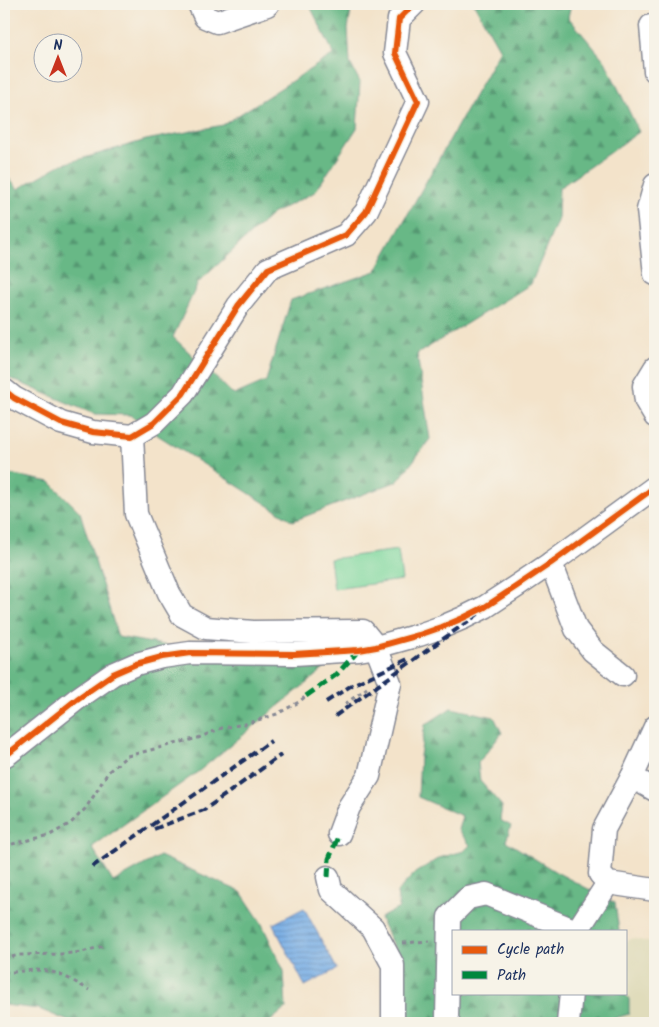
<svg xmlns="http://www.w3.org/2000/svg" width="659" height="1027" font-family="Kalam,sans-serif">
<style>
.built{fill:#e0dcbb}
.forest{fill:url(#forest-firs);stroke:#417472}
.pitch{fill:#7fd89f;stroke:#4d847e}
.water{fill:url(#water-rules);stroke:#496ea2}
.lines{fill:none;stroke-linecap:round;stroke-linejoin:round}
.minor-casing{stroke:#878994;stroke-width:25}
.path{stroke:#878994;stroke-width:3;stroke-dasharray:4 4;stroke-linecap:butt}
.minor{stroke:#fff;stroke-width:22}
.rail{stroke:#1b2f5e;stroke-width:4;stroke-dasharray:8 4;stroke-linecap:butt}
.quiet{stroke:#00873e;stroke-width:5;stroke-dasharray:10 5;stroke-linecap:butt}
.cycleway-casing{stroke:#f7f3e8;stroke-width:9}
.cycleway{stroke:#e8590c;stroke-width:6}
</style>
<defs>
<pattern id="forest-firs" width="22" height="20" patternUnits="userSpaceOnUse" patternTransform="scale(1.25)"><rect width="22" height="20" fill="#67b886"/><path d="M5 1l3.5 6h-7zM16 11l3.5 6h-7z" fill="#549671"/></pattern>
<pattern id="water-rules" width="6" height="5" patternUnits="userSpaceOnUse" patternTransform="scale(1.25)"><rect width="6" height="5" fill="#77ade5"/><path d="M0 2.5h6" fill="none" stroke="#618dbd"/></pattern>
</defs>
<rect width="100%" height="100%" fill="#f7f3e8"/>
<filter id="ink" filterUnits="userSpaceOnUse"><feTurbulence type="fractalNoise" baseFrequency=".02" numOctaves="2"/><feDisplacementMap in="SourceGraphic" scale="10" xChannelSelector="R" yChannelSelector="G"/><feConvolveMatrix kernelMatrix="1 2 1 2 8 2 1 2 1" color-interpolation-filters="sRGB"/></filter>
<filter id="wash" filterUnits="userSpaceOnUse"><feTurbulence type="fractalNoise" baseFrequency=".0096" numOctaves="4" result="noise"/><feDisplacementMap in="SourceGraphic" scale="20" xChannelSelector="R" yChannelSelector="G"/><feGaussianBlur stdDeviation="1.12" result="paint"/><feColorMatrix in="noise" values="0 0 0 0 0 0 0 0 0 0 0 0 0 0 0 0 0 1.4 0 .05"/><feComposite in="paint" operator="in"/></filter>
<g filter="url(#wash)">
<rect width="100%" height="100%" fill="#f3e3ca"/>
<!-- built -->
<polygon class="built" points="632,938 655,944 655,1023 612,1023 618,993 625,993 625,942"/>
<!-- forest -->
<g class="forest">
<polygon points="309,4 352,4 348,29 350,63 360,82 357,128 315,192 272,214 198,283 173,337 234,395 266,381 291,300 376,271 500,50 474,4 571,4 568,17 605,61 639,132 559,188 558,219 531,284 417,354 430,439 398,481 293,521 159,436 131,415 94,414 4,376 4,173 18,189 60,165 146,140 223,125 334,54"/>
<polygon points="4,473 50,482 80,512 118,637 243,659 331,663 199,771 92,847 113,882 160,856 241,892 261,922 284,971 286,1008 268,1023 73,1023 39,1009 4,1005"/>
<polygon points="451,708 494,717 502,733 478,763 480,781 502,806 500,820 511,826 506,841 556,872 615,903 619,931 453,931 453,993 624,993 629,999 629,1014 615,1018 615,1023 399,1023 399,958 380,918 399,908 397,892 415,873 439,858 464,851 470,845 458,830 462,816 418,797 420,756 425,725"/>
</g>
<!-- pitch -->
<polygon class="pitch" points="398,550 402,580 334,589 330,559"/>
<!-- water -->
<polygon class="water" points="304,908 337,969 305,986 273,924"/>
</g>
<g filter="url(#ink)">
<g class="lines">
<defs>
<g id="minor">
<polyline points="199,4 205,17 217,22 267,5 268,4"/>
<polyline points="651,26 655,71"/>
<polyline points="655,185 648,210 655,274"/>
<polyline points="655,368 644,386 646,401 655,416"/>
<polyline points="4,390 14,398 61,423 93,432 132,436 154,423 183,394 238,306 268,269 346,235 366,212 418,101 395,53 399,19 414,4"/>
<polyline points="132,436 136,514 169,593 182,615 206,628 253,632 363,631 376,647 390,683 369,776 349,807 339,834"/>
<polyline points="551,563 576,629 593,651 623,675"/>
<polyline points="655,727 632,777 604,829 600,874 608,883 655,890"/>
<polyline points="4,756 9,753 77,699 113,674 136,664 162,657 190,653 294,654 359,650 376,647 419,635 442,627 463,618 485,607 517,586 551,563 655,487"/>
<polyline points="632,777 655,790"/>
<polyline points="328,877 331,890 373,928 393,965 393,1023"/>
<polyline points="577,931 608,883"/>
<polyline points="449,1023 447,1019 449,917 468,898 486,894 576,931"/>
<polyline points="568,1023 571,993"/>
</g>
</defs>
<!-- minor casing -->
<use href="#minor" class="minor-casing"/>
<!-- path -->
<g class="path">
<polyline points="345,704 367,688"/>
<polyline points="4,846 50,835 71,823 85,809 95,794 108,772 127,756 198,738 222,728 245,724 277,714 299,702 306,696"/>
<polyline points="403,943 429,941"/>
<polyline points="4,959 19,955 61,954 82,952 103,946"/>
<path d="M4,972C15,973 25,970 36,970C56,970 72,980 89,990"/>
</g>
<!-- minor -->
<use href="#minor" class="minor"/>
<!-- rail -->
<g class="rail">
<polyline points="326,702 352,685 408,659"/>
<polyline points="335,716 655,488"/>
<polyline points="154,829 204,810 281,755"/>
<polyline points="92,867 271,741"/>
</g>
<!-- quiet -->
<g class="quiet">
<polyline points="306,696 337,674 359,650"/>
<polyline points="328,877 329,859 339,834"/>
</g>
<defs>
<g id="cycleway">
<polyline points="4,390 14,398 61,423 93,432 132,436 154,423 183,394 238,306 268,269 346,235 366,212 418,101 395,53 399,19 414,4"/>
<polyline points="4,756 9,753 77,699 113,674 136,664 162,657 190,653 294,654 359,650 376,647 419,635 442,627 463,618 485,607 517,586 551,563 655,487"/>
</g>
</defs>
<!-- cycleway casing -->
<use href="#cycleway" class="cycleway-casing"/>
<!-- cycleway -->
<use href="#cycleway" class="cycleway"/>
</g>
</g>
<!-- margin -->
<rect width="659" height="1027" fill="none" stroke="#f7f3e8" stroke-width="20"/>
<!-- legend -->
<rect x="452" y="930" width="175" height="65" fill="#f7f3e8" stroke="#9fa5b1"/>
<rect x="462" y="946" width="25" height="8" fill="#e8590c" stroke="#9fa5b1"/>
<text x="497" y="954" font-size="15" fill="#1b2f5e">Cycle path</text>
<rect x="462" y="971" width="25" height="8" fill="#00873e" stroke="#9fa5b1"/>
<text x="497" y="980" font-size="15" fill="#1b2f5e">Path</text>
<!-- north arrow -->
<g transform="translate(58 58)"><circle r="24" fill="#f7f3e8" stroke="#9fa5b1"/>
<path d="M0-4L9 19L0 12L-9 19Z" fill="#c8321e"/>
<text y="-8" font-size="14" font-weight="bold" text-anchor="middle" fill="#1b2f5e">N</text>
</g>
</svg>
